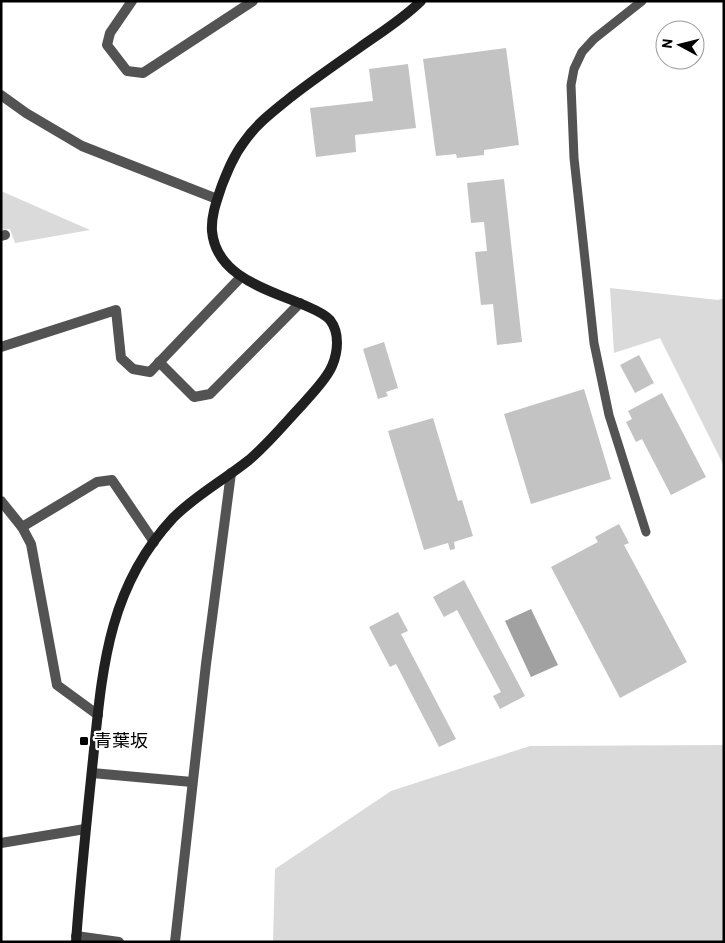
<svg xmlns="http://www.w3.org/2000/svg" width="725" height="943" font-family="Barlow,'Noto Sans JP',sans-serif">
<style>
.green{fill:#dadada}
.water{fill:#a1a1a1}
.building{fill:#c3c3c3}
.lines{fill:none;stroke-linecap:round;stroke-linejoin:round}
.lane{stroke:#535353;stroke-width:9}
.street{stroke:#535353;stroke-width:10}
.secondary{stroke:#202020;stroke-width:10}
.poi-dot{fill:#000;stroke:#fff;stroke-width:2}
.labels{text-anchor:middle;stroke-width:4.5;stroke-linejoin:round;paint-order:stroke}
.poi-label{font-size:18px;fill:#000;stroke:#fff;text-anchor:start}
</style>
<rect width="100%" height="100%" fill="#fff"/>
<!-- green -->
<g class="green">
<polygon points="1,191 90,230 15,243 10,229 1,230"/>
<polygon points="610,288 718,300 724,298 724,466 660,338 614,353"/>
<polygon points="724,745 724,942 273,942 275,869 391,791 530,746"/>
</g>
<!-- water -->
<polygon class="water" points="531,609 558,665 531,677 505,621"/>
<!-- building -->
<g class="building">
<polygon points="506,48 519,145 484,150 484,155 457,158 456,154 436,156 423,59"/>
<polygon points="408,64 416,128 355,135 356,152 316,157 310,108 373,101 369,69"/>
<polygon points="504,179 522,342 497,345 493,304 481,305 475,252 487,251 484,222 471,223 467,183"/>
<polygon points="384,342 398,388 386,392 388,396 378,399 363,349"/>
<polygon points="639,355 654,383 635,393 620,365"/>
<polygon points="584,389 611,479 531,504 504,414"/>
<polygon points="662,393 706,477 671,495 642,439 636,442 626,422 632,419 628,411"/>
<polygon points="433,418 458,501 462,500 473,536 454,542 455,549 450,550 448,543 424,550 388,431"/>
<polygon points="619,524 629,543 624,545 687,662 620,698 551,567 598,542 595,537"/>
<polygon points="464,580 525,696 500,709 493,696 501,692 457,610 444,617 433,597"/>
<polygon points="398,612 408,631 401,634 456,739 439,747 396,664 390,667 369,627"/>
</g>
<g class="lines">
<!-- lane -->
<polyline class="lane" points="642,1 594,39 582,52 574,69 571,85 574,158 594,343 609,415 646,532"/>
<!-- street -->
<g class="street">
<polyline points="132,1 110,33 107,45 127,71 143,73 253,1"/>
<polyline points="1,95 26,113 82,146 217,199"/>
<polyline points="1,236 5,235"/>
<polyline points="1,347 116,310 121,358 133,369 150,372 241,277"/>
<polyline points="159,362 194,397 210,394 300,303"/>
<polyline points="1,501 22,527 31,544 57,685 98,715"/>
<polyline points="22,527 97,482 112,480 154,542"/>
<polyline points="92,773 192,782"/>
<polyline points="1,843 85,829"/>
<polyline points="76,936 119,942"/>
<polyline points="175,942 206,664 231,473"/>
</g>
<!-- secondary -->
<path class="secondary" d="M76,942C80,884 86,827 92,769C102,676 105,591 173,518C196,495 224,480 249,460C269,443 285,423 303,404C313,392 326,380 332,366C338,352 340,333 330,320C324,313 313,309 304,305C269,290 216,277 212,231C211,215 217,200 222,185C228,170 234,155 244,142C256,124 274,111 291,97C313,80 336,64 359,48C380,33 403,19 421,1"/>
</g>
<!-- markers -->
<rect class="poi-dot" x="79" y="736" width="10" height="10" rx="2.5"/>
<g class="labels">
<!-- poi labels -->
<g class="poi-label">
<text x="94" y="747">青葉坂</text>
</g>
</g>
<!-- border -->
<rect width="725" height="943" fill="none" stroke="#000000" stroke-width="5"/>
<!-- north arrow -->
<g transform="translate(680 45) rotate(277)"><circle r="24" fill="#ffffff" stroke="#999999"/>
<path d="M0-4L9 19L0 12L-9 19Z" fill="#000000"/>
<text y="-8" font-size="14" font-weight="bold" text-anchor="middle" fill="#000000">N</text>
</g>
</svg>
